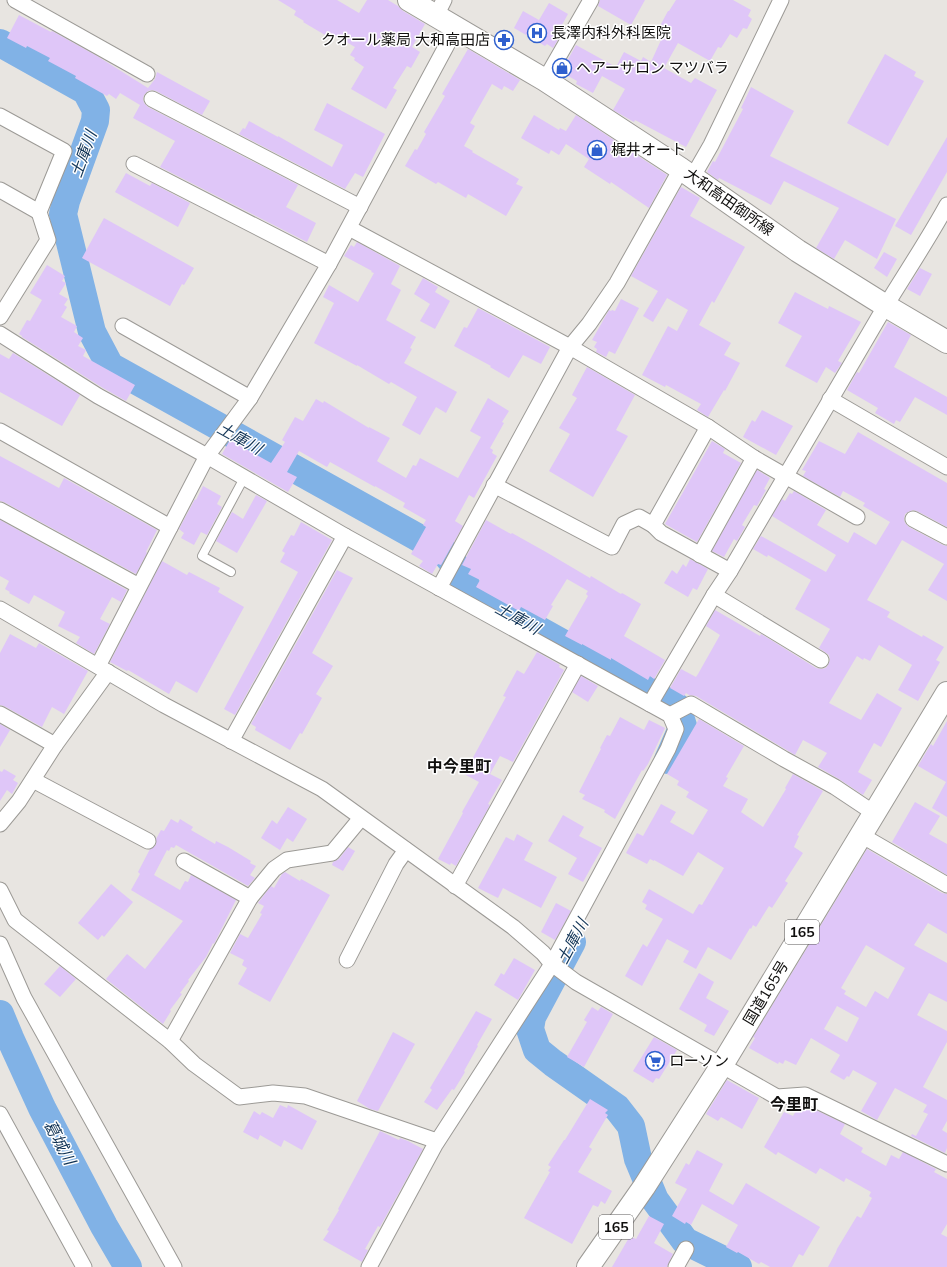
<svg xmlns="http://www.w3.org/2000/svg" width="947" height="1267" font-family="Mulish,'Noto Sans JP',sans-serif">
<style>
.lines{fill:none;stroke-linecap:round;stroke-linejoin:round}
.river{stroke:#81b2e6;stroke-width:28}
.building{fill:#dfc6f8;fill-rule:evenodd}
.service-casing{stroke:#9c9a96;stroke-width:10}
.minor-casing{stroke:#9c9a96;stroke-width:17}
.secondary-casing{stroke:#9c9a96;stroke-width:24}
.trunk-casing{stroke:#9c9a96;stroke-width:24}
.service{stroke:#fff;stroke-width:8}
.minor{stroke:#fff;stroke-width:15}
.secondary{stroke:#fff;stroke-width:22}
.trunk{stroke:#fff;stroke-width:22}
.labels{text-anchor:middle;stroke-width:3;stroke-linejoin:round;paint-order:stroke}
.shield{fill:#fff;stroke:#585756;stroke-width:1}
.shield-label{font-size:14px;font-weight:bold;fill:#100f0e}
.poi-label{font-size:15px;fill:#100f0e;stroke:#fff;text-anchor:start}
.street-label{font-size:15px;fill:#100f0e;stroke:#fff}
.water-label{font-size:16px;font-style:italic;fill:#113456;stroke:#fff}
.neighbourhood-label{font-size:16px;font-weight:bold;fill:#100f0e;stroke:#fff}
</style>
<rect width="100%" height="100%" fill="#e8e5e1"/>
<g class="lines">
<!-- river -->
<g class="river">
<polyline points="0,43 86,91 96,110 95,121 66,201 63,214 92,332 110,366 444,552 459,570 469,591 677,707 683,726 668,760"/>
<polyline points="572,942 532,1017 530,1029 537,1050 553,1063 617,1108 631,1126 638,1159 655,1200 685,1241 738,1267"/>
<polyline points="0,1014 10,1038 42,1108 104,1226 128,1267"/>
</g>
</g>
<!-- building -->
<g class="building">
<polygon points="278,0 337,0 359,13 367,0 388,0 398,6 403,11 425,24 412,47 420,52 411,68 407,66 393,88 397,90 386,109 351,89 364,67 354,60 355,58 350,55 355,47 327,31 325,35 303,22 304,21 294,15 296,11"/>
<polygon points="600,0 645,0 631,25 598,6"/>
<polygon points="676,0 733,0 751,10 748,16 752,19 747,29 743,28 737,38 730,34 721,48 718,47 710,61 678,43 664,68 691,83 695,78 717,90 686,147 635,120 634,122 613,110 625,89 602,76 593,93 576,84 577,81 561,72 576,45 616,67 624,52 641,61 643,57 651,62 661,40 654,37 668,11 669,11"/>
<polygon points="549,3 568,14 557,34 560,36 553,48 547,44 545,46 514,28 523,11 539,20"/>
<polygon points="19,15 51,32 52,31 97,56 148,88 155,79 157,72 210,101 202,115 156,91 152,90 148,91 144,95 143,99 144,103 148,107 298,185 286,207 316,223 307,242 160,167 175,141 133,118 140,105 120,93 116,99 109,94 107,96 75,78 76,76 48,61 50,58 27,46 26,48 7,38"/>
<polygon points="468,49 520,80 513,91 504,86 502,90 492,84 470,123 475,126 464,146 473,151 472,152 519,179 516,184 523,187 506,216 468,194 466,198 438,182 436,184 405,166 415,149 417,150 426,134 424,132 445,96 442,94"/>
<polygon points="885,54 916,72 914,76 924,81 888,146 847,123"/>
<polygon points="751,87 794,111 770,156 896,219 877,259 845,240 834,259 816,248 839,208 784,181 771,205 719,178 718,180 707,172 713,161 715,162 743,109 741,108"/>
<polygon points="327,103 385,134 363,177 355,173 345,189 239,134 243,128 245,129 249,121 278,137 278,136 332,167 343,145 314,130"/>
<polygon points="534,115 559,130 560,128 566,131 576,115 667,175 649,208 611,182 610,184 584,167 589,159 566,144 559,155 551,150 549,154 521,138"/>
<polygon points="947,137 947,172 911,235 895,226"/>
<polygon points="126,173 150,186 152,183 190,203 178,227 115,192"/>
<polygon points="681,187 700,198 690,216 745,247 714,303 712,301 699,325 731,343 724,355 740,363 725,391 724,390 708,417 697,410 701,404 666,385 665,387 642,375 668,326 677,331 688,310 667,298 653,322 643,316 658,291 631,276"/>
<polygon points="104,218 194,268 184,285 182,284 170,306 82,258"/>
<polygon points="357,242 400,266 391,284 401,290 386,320 416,337 410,348 412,349 404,363 457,392 446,413 436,407 420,435 402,425 417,397 391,382 389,384 357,365 357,366 314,343 334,303 323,297 329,285 358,302 374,273 371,272 372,271 344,256 351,245 354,247"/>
<polygon points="884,252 897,259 887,277 874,268"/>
<polygon points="47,265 65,276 62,281 66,283 59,294 68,299 64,305 67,307 61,317 77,326 74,332 83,338 78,346 86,350 83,356 135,385 126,401 103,388 22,337 22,336 19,334 27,320 30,321 42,300 30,293"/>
<polygon points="920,268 932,274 920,296 907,289"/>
<polygon points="423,278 438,287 435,292 450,301 435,329 420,321 430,304 414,294"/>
<polygon points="795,292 828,309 829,306 861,322 838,361 842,363 835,373 826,367 817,383 785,366 802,336 778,323"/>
<polygon points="621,299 639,308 615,354 609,351 606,357 596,352 597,349 594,347 597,342 592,340 609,310 611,311 612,310 615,311"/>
<polygon points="478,308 550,347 541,364 523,355 509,378 490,367 491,366 454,346 464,327 467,328"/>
<polygon points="888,322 911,335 894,367 947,397 947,415 915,397 900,422 896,420 894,424 875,413 878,408 847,390 857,372 859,373"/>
<polygon points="13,353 80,395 62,426 0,392 0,354 9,359"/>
<polygon points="587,367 635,395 616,430 628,436 593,497 549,471 570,434 559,428 577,398 572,395"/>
<polygon points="488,398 509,411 502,422 504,423 490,448 493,450 492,453 497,456 474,498 469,495 455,521 463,526 441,565 438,564 432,574 419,566 423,561 411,554 426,527 423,525 426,520 403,507 405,503 375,486 375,487 330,462 327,467 299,451 287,472 297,477 288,492 222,454 230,440 271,463 285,442 282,440 295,417 303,421 316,399 323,403 324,401 369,428 369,427 390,438 377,461 380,463 406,478 413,465 416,466 420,458 458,478 481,437 470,431"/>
<polygon points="762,410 793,426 776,455 743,437 752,420 755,422"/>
<polygon points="858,432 947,483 947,527 917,511 913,510 908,512 905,514 904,519 905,523 909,527 943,545 947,546 947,601 928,590 944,564 902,540 867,600 890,612 887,617 922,637 923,635 944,647 936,660 940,662 918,701 898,690 912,665 879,645 870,661 864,658 863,660 857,656 829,703 861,720 877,693 902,708 881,747 874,743 858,772 872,780 863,795 839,779 818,767 827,753 803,740 795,755 696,696 689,695 686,693 684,696 670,688 681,669 696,677 698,674 720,635 706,626 715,610 760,636 761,634 816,668 821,669 826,668 828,665 830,660 829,655 819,648 830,629 795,609 811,580 768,555 767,557 753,549 761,536 826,572 836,555 772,516 782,499 785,501 790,493 792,494 794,491 826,510 817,525 848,543 854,532 876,545 890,522 863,506 865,503 843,491 840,497 803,476 806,471 802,470 819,441 845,454"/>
<polygon points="712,441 725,449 723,453 741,463 697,542 665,524"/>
<polygon points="0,456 59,488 64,478 157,530 146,552 147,553 136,574 4,502 0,501"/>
<polygon points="757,470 770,478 764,489 766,490 757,506 754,505 742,525 745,527 737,541 734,539 724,557 712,551"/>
<polygon points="203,486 221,496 217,504 222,507 207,535 201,532 194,545 181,538 184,533 179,529 195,499 196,500"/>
<polygon points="256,495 267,501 237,553 216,541 232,512 243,519"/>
<polygon points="0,520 127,590 121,602 112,597 100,619 110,624 94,654 76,643 80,637 58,626 65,612 34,595 29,604 9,593 10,592 5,589 9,581 0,576"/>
<polygon points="486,520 511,534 512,533 546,552 590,578 591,576 621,594 622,593 641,604 624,636 665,660 654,679 650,676 648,680 611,658 611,660 582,644 582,645 565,636 588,596 586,594 588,591 567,579 551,605 553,606 545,620 521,607 519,611 476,587 480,580 468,574 471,569 462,565"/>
<polygon points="301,522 332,540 235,715 224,709 298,572 280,562 285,553 282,551 291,535 294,536"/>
<polygon points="690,559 708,569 697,590 693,588 688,597 664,583 672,570 677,574 683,564 686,567"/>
<polygon points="162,561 187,575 189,572 220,588 218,592 244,607 197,693 176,681 169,694 128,670 127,671 110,662"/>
<polygon points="337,570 353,578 312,653 333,666 316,694 322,698 302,734 300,733 290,750 255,730 256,727 251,724"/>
<polygon points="10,634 36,648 39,643 88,671 64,714 52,707 42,727 4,706 0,705 0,653"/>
<polygon points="537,652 560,665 559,667 564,670 513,762 500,756 490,774 502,780 488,804 490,805 456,866 451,863 450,865 438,859 463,813 462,812 479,782 464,774 506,697 503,696 517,670 524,674"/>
<polygon points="581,676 598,686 588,702 572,692"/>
<polygon points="620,717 644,730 649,720 665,728 648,764 643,771 642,770 615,819 604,812 605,810 582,799 585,795 579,792 601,749 600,748 607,735 610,736"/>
<polygon points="699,719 744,746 726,777 728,778 723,786 748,799 741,812 763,827 786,789 785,788 793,774 823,791 797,835 799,836 794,847 803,853 785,881 788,883 772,908 769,906 756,927 753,925 751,929 750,928 731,960 708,947 696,969 683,962 689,951 667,939 642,986 625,976 643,944 647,947 663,919 645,909 647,905 642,902 649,889 693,914 699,904 702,905 724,868 698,852 683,876 654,860 654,861 650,859 647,864 626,853 637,833 643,836 661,804 676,812 670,822 693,835 708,810 686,797 689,792 677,785 679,781 667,774"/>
<polygon points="947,721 947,817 932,808 946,782 918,766 931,744 933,746"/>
<polygon points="0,724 10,730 0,747"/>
<polygon points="4,769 16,776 13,780 18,783 12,794 7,790 0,801 0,771 2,772"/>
<polygon points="915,802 940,816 929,834 947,844 947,875 892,842"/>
<polygon points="288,807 307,819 293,842 287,838 280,850 261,838 272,820 277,824"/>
<polygon points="563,815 584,827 579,836 602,848 583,882 568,874 577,858 548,841"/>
<polygon points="171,819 178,823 180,819 193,827 191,830 215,844 216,841 228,847 251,861 250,863 256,866 250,875 255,878 248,886 176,845 174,848 171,847 169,851 167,850 154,875 180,890 185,881 188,882 191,875 236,900 214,944 213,943 206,957 188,980 189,981 180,993 182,994 170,1010 171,1011 163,1024 106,979 127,954 145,969 183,921 131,890 140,874 138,872 150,849 156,845 156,839 161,830 164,831"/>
<polygon points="517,834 533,843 524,860 557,877 541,908 503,888 498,898 478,888 506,837 514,841"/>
<polygon points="348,847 355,851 343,871 332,865 333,862 339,859"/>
<path d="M867,849L942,893L947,894V934L928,923L914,945L947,963V1002L929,993L917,1015L947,1031V1042L923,1087L947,1100V1121L942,1130L947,1133V1148L945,1153L911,1136L912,1134L916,1136L928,1114L923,1112L927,1105L895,1088L877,1120L861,1111L877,1083L853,1070L849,1077L847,1076L844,1080L830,1072L840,1055L811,1038L796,1065L785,1060L783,1064L779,1062L778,1064L749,1048L755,1038L753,1037ZM866,945L905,968L888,999L875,991L866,1007L844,994L846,991L841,988ZM837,1006L859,1018L847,1042L824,1029Z"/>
<polygon points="285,872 300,881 301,879 330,895 270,1002 238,984 247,968 242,965 244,960 230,953 240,934 248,938 262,914 260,913 264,906 258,903 271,886 274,888 282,874"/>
<polygon points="111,884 133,902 104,937 102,935 98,940 78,923"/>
<polygon points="556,903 571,911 555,940 541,932"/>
<polygon points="514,958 535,970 518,1000 494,985 501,973 504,975"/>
<polygon points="60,966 76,979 60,997 44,984"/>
<polygon points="699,973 714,982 706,998 729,1011 714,1036 704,1031 707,1025 679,1009"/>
<polygon points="592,1007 598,1011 601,1007 613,1014 584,1067 567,1057 587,1022 584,1020"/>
<polygon points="476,1011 492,1019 477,1045 478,1046 464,1071 465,1072 454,1090 452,1089 437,1110 424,1102 432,1090 430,1088"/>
<polygon points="393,1032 415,1044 378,1111 370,1109 357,1101"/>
<polygon points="654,1037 677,1050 659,1079 656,1078 653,1083 633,1071"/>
<polygon points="727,1080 759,1098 742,1129 721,1117 718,1121 706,1114"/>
<polygon points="590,1099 608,1110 605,1113 608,1115 589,1147 592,1149 578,1172 612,1191 605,1204 601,1201 598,1207 593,1205 572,1244 524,1218 550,1172 548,1171 551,1167 548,1165 564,1140 565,1140"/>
<polygon points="800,1104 803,1104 845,1124 840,1134 863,1148 861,1152 886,1166 891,1155 899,1159 903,1152 936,1169 934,1172 947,1179 947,1224 941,1234 947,1237 947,1267 828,1267 836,1252 837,1249 857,1216 861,1218 872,1198 869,1196 871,1192 846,1178 844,1182 820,1168 816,1174 778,1152 776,1155 764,1147 784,1112 793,1116"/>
<polygon points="280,1105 287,1108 288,1105 317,1121 302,1150 284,1140 281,1147 260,1135 258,1140 243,1132 254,1111 260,1115 262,1112 273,1118"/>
<polygon points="380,1131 399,1140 400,1138 408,1141 423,1149 380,1227 378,1226 365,1249 368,1250 362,1262 323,1240 329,1231 327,1230 339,1210 338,1209"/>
<polygon points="697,1150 723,1164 709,1191 733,1205 746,1183 820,1227 803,1256 799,1254 792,1267 770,1267 761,1262 759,1264 738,1252 737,1253 726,1247 738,1225 702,1204 691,1225 686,1222 685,1224 672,1216 687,1189 675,1183 686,1163 689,1165"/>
<polygon points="649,1216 664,1224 654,1243 673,1254 667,1267 612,1267 630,1236 636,1239"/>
</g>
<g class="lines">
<defs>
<polyline id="service" points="231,572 202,556 244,478"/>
<g id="minor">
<polyline points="15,0 147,74"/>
<polyline points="436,16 444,0"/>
<polyline points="545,80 591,0"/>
<polyline points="152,99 360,207"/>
<polyline points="0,116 64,151 39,212 48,240 0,317"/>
<polyline points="134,164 329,264"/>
<polyline points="692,178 711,145 781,0"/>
<polyline points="0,190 39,212"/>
<polyline points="349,228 570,347 708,427 754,458 857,517"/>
<polyline points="123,326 250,398"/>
<polyline points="0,334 98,396 207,456 345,536 670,715 676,729 668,749 552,964 435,1145 369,1267"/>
<polyline points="830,399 947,467"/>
<polyline points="708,427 653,525 661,533 730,571"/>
<polyline points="0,431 170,527"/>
<polyline points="494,485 612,547 624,524 639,517 653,525"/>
<polyline points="0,510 139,586"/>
<polyline points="913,519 947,537"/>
<polyline points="700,555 754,458"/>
<polyline points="439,588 570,347 589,324 617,283 681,169"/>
<polyline points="714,595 821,660"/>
<polyline points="0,609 164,705 322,789 513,927 543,953 552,964 576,982 777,1097 805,1095 947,1164"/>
<polyline points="98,666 207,456 250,398 329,264 456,28"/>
<path d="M650,704L714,595L730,571C778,488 827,405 876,322C899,283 925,245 947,205"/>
<polyline points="0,714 55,745"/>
<polyline points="670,715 691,704 784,759 835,787 874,813"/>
<polyline points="231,741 345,536"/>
<polyline points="33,780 148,841"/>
<polyline points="0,824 19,801 55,745 108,672"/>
<polyline points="861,835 947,885"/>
<polyline points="184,861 250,898"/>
<polyline points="455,886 578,664"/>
<polyline points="0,890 15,920 170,1041 194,1064 239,1097 273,1093 305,1096 437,1141"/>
<polyline points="0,944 24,998 174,1267"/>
<polyline points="347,960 396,864 406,850"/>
<polyline points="170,1041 250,898 274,869 287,860 332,853 361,818"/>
<polyline points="0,1114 84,1267"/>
<polyline points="676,1267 686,1249"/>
</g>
<polyline id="secondary" points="409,0 545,80 681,169 798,251 886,306 947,342"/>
<polyline id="trunk" points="588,1267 644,1187 722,1065 947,693"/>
</defs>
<!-- service casing -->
<use href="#service" class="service-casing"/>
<!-- minor casing -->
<use href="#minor" class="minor-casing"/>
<!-- secondary casing -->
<use href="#secondary" class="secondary-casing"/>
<!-- trunk casing -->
<use href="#trunk" class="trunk-casing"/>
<!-- service -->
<use href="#service" class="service"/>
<!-- minor -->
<use href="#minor" class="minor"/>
<!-- secondary -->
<use href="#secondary" class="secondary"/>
<!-- trunk -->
<use href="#trunk" class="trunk"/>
</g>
<!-- icons -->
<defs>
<symbol id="hospital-ring" viewBox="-11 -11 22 22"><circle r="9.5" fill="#fff" stroke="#2f60ce" stroke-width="1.5"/><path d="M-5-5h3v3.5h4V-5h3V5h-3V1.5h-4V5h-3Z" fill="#2f60ce"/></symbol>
<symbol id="pharmacy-ring" viewBox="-11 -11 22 22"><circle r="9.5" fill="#fff" stroke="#2f60ce" stroke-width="1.5"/><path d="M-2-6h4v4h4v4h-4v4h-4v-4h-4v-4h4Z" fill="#2f60ce"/></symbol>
<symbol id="shop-ring" viewBox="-11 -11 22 22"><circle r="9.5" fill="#fff" stroke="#2f60ce" stroke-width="1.5"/><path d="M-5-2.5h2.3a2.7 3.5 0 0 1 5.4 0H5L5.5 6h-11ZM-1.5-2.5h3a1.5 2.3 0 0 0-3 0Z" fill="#2f60ce"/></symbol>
<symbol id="supermarket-ring" viewBox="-11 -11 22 22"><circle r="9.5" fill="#fff" stroke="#2f60ce" stroke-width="1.5"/><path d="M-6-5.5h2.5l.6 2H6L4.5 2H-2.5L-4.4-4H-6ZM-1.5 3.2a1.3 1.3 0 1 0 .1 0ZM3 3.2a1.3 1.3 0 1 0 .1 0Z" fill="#2f60ce"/></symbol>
</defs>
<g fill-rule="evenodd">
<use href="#hospital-ring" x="526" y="22" width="22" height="22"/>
<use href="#pharmacy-ring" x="493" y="29" width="22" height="22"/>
<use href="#shop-ring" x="551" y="57" width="22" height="22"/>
<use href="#shop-ring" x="586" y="139" width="22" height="22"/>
<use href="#supermarket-ring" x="644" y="1050" width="22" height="22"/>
</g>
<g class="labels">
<!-- shield labels -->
<g class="shield">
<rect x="785" y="920" width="34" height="24" rx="3"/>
<rect x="599" y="1215" width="34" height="24" rx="3"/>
</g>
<g class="shield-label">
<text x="802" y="937">165</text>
<text x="616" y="1232">165</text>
</g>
<!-- poi labels -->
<g class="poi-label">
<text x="551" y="38">長澤内科外科医院</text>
<text x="490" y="45" text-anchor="end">クオール薬局 大和高田店</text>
<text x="576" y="73">ヘアーサロン マツバラ</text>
<text x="611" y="155">梶井オート</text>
<text x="669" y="1066">ローソン</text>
</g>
<!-- street labels -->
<g class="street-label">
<text transform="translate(729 202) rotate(35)" y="5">大和高田御所線</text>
<text transform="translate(766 993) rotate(-59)" y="5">国道165号</text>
</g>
<!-- water labels -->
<g class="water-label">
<text transform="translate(83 154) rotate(-70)" y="6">土庫川</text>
<text transform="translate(240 438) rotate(29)" y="6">土庫川</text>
<text transform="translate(518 618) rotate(29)" y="6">土庫川</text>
<text transform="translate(572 941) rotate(-62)" y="6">土庫川</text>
<text transform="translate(60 1142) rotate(62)" y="6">葛城川</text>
</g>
<!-- neighbourhood labels -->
<g class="neighbourhood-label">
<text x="459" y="772">中今里町</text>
<text x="794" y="1110">今里町</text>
</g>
</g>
</svg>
